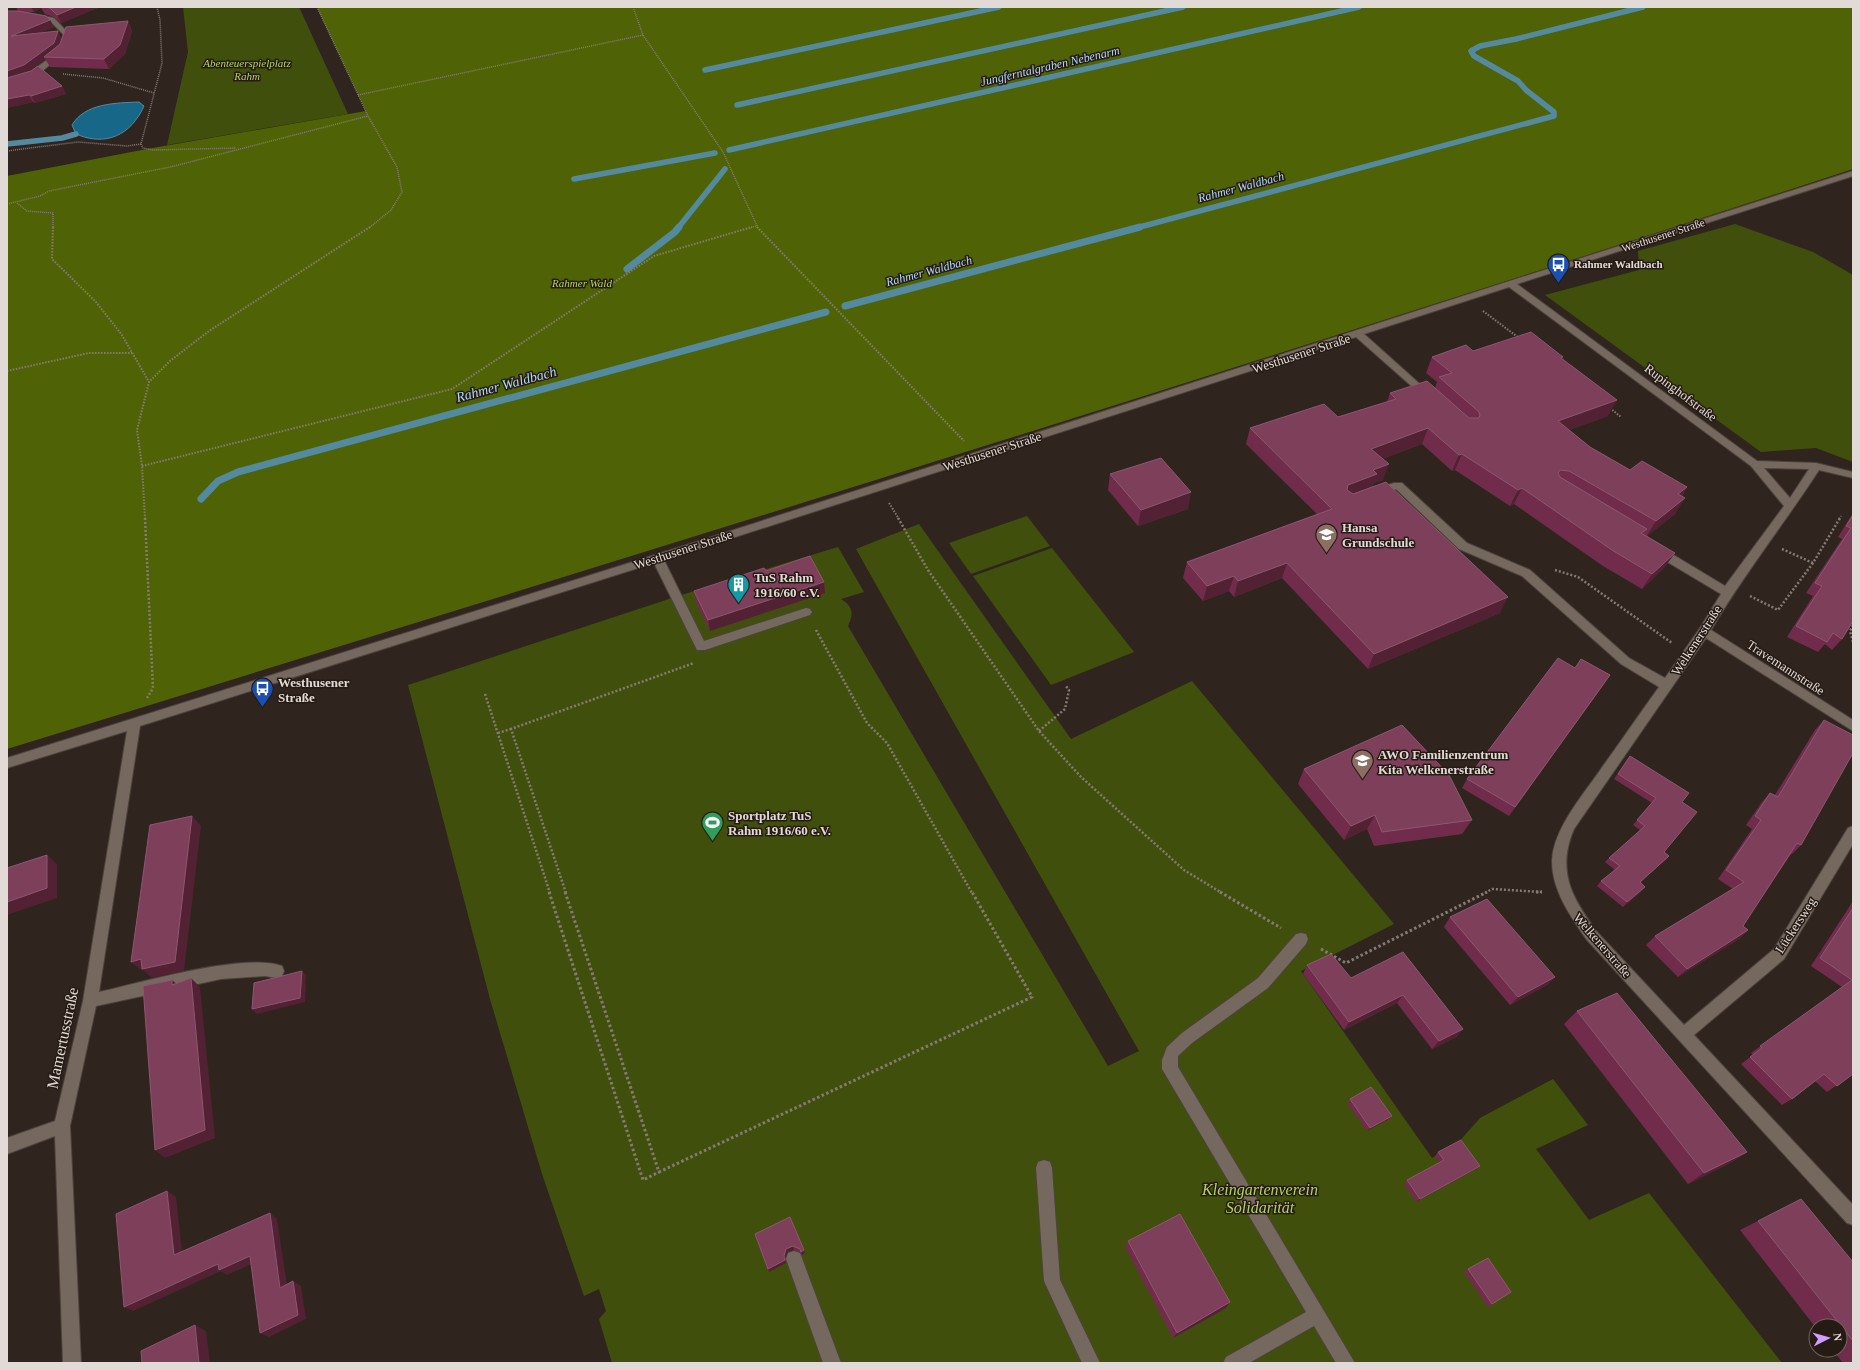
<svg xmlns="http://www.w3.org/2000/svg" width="1860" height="1370" font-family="'Times New Roman',serif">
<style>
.green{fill:#40500c}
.forest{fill:#4f6306}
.water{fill:#176788;stroke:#548a9f}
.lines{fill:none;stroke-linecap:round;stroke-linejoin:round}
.stream-far1{stroke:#548a9f;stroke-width:5.5}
.stream{stroke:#548a9f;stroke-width:7}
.minor-casing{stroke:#4d433d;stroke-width:2}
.path-far3{stroke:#857b76;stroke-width:1.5;stroke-dasharray:1 1;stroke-linecap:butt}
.path-far2{stroke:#857b76;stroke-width:2;stroke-dasharray:1.5 1.5;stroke-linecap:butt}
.path-far1{stroke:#857b76;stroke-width:2.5;stroke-dasharray:2 2;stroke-linecap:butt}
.path{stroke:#857b76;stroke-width:3;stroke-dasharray:2.5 2.5;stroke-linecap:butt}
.minor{fill:#75685f;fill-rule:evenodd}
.wall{fill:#712c4c}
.shaded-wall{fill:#522134}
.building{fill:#7e3f5b;stroke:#8d576e}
.labels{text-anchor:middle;stroke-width:3;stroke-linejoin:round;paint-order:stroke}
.far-park-label{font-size:11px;font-style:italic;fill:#b3d264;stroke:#261b14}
.far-street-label{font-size:11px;fill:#e2dad6;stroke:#261b14}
.far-poi-label{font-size:11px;font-weight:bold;fill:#e2dad6;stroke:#261b14;text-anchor:start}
.far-water-label{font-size:12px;font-style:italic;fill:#afdbf3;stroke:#261b14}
.street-label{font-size:13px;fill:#e2dad6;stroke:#261b14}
.poi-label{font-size:13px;font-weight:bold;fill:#e2dad6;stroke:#261b14;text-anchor:start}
.water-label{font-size:14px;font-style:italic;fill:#afdbf3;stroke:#261b14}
.near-street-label{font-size:16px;fill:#e2dad6;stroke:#261b14}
.near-park-label{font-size:16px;font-style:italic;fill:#b3d264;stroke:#261b14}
</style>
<rect width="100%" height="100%" fill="#30251e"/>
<!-- green -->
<g class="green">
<polygon points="183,7 299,7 348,114 167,145 188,52"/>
<polygon points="1735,224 1813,252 1853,275 1853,462 1816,448 1761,452 1545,295 1639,270 1638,251"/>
<polygon points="1027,516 1050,546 971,574 949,543"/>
<path d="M919,524L1071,739L1192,681L1394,924L1301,971L1432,1158L1457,1144L1480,1118L1553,1079L1588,1125L1536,1149L1589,1220L1649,1193L1782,1363H612L599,1319L606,1311L599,1289L584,1296L542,1174L490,999L408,685L675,597L838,547L864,592L841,599C853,607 854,613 848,626L1108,1066L1139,1051L856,549Z"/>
<polygon points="1052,548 1134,652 1051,685 973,576"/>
</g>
<!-- forest -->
<path class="forest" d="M317,7H1853V169C1240,369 623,559 7,749V176L147,149L366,111Z"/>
<!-- water -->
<path class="water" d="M139,102L144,106C131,135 106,147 76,134L72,125C85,103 116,103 139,102Z"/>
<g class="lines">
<!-- stream-far1 -->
<g class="stream-far1">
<polyline points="705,70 999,7"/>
<polyline points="737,105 1183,7"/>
<polyline points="7,144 62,138 76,134"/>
<polyline points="729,150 1359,7"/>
<polyline points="574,179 715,153"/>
<polyline points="678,228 725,169"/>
<polyline points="1136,228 1554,116 1554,112 1526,90 1518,81 1474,56 1471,51 1480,46 1516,39 1643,7"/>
</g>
<!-- stream -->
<g class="stream">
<polyline points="627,269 675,232 679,227"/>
<polyline points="845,306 1140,227"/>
<polyline points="201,499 218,481 238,472 826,312"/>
</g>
<defs>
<g id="minor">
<polygon points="7,12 22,12 54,18 70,35 64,53 35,77 7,85 7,81 29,73 59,51 64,35 50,21 22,16 7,16"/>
<path d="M1853,171V176L1517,284L1757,461L1816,463L1853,472V478L1819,470C1784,524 1744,574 1711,630L1853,720V731L1706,638L1574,829C1556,871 1572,898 1597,932L1684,1025L1774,949L1848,828L1853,826V844L1784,959L1694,1035L1853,1205V1225L1847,1223L1587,940C1571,917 1552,891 1552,861C1553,828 1585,793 1603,766C1622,740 1640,713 1659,687L1621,664L1522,576L1459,549L1396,489L1377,497L1372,493L1373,490L1394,483H1402L1467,543L1530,570L1629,658L1665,678L1700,628L1721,594L1654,554L1653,551L1654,548H1662L1725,586L1784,506L1751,466L1509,287L1364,334L1431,394L1433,396L1431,398H1425L1356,337L664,560L704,641L806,608L810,609L812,612L810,615L705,650H697L654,563L140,726L99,992C140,983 245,952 282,966L284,971L282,976L277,978L265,976L221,979L96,1006L70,1126L81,1363H63L55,1136L7,1154V1138L55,1121L83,1001L127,731L7,768V758L696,542ZM1764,468L1809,469L1790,498Z"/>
<polygon points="1301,933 1306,934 1308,939 1306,944 1268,988 1192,1043 1178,1056 1178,1067 1355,1363 1336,1363 1314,1326 1249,1363 1223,1363 1226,1357 1306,1312 1165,1074 1162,1069 1162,1060 1167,1047 1182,1033 1258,978 1296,934"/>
<polygon points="1044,1160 1050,1162 1052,1168 1060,1280 1100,1363 1082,1363 1044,1281 1036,1168 1038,1162"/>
<polygon points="794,1251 800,1253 841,1363 823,1363 786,1259 788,1253"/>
</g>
</defs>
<!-- minor casing -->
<use href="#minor" class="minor-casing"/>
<!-- path-far3 -->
<g class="path-far3">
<polyline points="157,7 160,20 162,63 141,144 143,148 153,150 236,148"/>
<polyline points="317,7 368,116 397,167 402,192 391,210 369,228"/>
<polyline points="633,7 643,35 723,152 758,228"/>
<polyline points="63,74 103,78 154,93"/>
<polyline points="358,95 643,35"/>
<polyline points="7,151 78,142 127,146 141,144"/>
<polyline points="17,203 27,211 53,213 53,228"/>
<polyline points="7,204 40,196 49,191 170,167 368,116"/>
<polyline points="749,228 756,226"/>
</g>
<!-- path-far2 -->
<g class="path-far2">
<polyline points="53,227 52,259 96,302 122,335 149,382"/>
<polyline points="757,227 964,441"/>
<polyline points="1483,311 1519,338"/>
<polyline points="7,371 89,353 132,353"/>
<polyline points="1610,408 1621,417"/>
<polyline points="142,466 452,389 654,256 752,227"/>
<polyline points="889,503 899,519"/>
<polyline points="145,519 142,466 137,430 149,382 170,361 209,331 370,227"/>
<polyline points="1839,519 1841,516"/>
</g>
<!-- path-far1 -->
<g class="path-far1">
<polyline points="145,518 153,688 147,698"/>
<polyline points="898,518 928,570 1039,731 1081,777 1184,870 1222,893"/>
<polyline points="1782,549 1813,563"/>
<polyline points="1555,570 1578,577 1672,643"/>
<polyline points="1750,596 1778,610 1813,563 1840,518"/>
<polyline points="1853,625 1850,631 1853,642"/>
<polyline points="816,630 867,723 887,743 972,893"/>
<polyline points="485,694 550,893"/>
<polyline points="1039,731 1065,709 1069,690 1066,686"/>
<polyline points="498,733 511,729"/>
<polyline points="566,893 511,729 694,663"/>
<polyline points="1485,893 1492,889 1542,892"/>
</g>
<!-- path -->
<g class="path">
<polyline points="549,892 643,1180 659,1172"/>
<polyline points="565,892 659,1172 1032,997 972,892"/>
<polyline points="1220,892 1281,928"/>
<polyline points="1536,892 1542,892"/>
<polyline points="1321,949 1346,963 1487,892"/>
</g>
<!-- minor -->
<use href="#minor" class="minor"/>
</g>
<!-- wall -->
<g class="wall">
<polygon points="16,7 100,7 61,23 54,17 45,14 41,8 34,12 24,12 50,20 54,27 37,34 58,31 61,38 60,44 128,21 132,31 125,54 109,69 50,67 45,59 28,72 20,75 62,86 66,94 35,103 33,102 7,108 7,11 18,11"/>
<polygon points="1473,351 1562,359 1608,416 1569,430 1590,447 1630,470 1687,487 1682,496 1675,514 1647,536 1675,553 1664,568 1642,589 1603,566 1514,504 1510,506 1455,470 1452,471 1422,444 1382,459 1383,480 1374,483 1372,487 1500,613 1368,669 1282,578 1234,597 1229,591 1203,601 1183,578 1187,562 1317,514 1246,444 1250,428 1338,417 1387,402 1390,393 1435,388 1437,382 1426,373 1432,357"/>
<polygon points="1110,474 1188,509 1138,526 1108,490"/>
<polygon points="1853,513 1853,621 1842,639 1832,650 1825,644 1818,652 1787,637 1813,596 1806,593 1842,539 1838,537"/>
<polygon points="824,582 825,593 710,631 696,602 694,591"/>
<polygon points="1604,684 1509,816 1462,788 1467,779"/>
<polygon points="1824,720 1801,845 1792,854 1791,854 1743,926 1748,930 1739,939 1678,977 1646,945 1655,936 1733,889 1718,879 1752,829 1746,825 1762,802 1770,793 1775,795 1815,730"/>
<polygon points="1630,756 1682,802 1664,852 1669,856 1664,861 1640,883 1641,892 1623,907 1597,886 1601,881 1615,870 1605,862 1609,858 1640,830 1633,825 1652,803 1614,779"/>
<polygon points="1304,769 1472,820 1462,834 1374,846 1367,829 1344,840 1298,784"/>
<polygon points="1853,901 1853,1074 1827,1092 1815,1081 1792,1099 1782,1105 1741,1064 1753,1055 1751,1053 1842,987 1811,966"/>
<polygon points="1450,917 1555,977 1547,985 1510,1005 1444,927"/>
<polygon points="1403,952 1463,1029 1456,1037 1432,1049 1397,1003 1344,1030 1303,974 1307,965 1351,978"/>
<polygon points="1577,1011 1747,1152 1730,1163 1688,1184 1564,1024"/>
<polygon points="1350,1099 1392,1116 1389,1119 1367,1131 1347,1103"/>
<polygon points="1438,1152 1480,1166 1476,1169 1416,1202 1404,1184 1407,1180 1440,1163 1435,1156"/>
<polygon points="790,1217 805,1253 802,1255 800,1252 794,1250 788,1252 785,1259 786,1263 769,1272"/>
<polygon points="1758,1221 1853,1262 1853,1363 1843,1363 1833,1350 1840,1350 1840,1326 1816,1326 1816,1328 1740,1230"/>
<polygon points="1128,1241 1230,1302 1226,1308 1173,1338 1125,1247"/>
<polygon points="1468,1269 1511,1292 1488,1307 1464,1272"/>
</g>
<!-- shaded-wall -->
<g class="shaded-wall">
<polygon points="31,7 41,7 41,8 34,12"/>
<polygon points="76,7 100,7 61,23 57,15"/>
<polygon points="50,20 54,27 15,43 11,36"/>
<polygon points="128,21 132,31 125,54 109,69 104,59"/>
<polygon points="58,31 61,38 58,50 44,57 45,59 28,72 7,79 7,71"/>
<polygon points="62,86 66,94 35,103 31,96"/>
<polygon points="29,95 33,102 7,108 7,99"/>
<polygon points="1617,400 1608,416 1550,437 1558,421"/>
<polygon points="1428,428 1422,444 1365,465 1371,449"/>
<polygon points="1462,454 1455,470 1452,471 1459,455"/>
<polygon points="1389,464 1383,480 1374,483 1371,490 1342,501 1348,485 1373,470"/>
<polygon points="1687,487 1677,503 1678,494"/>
<polygon points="1522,488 1514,504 1510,506 1518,490"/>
<polygon points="1191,492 1188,509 1138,526 1141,510"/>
<polygon points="1685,498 1675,514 1646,537 1656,521"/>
<polygon points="1675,553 1664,568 1642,589 1652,574"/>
<polygon points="1287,563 1282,578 1234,597 1238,581"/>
<polygon points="1234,576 1229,591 1203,601 1207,586"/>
<polygon points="824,582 825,593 710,631 708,620"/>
<polygon points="1508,597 1500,613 1368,669 1374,654"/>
<polygon points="1375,815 1367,829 1344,840 1351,826"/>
<polygon points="192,816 201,826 184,971 152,978 143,970 141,970 131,962"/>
<polygon points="47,855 57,864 57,898 7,915 7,902"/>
<polygon points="1669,856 1664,861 1635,887 1640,882"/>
<polygon points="1645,887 1641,892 1623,907 1627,902"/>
<polygon points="1748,930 1739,939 1678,977 1687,969"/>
<polygon points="302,971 306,975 305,1002 257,1014 252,1009"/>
<polygon points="1555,977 1547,985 1510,1005 1518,997"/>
<polygon points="191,978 200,987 215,1138 165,1158 155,1150"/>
<polygon points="172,980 182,989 172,985"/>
<polygon points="1403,995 1397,1003 1344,1030 1349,1022"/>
<polygon points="1463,1029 1456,1037 1432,1049 1439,1041"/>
<polygon points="1392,1116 1389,1119 1367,1131 1370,1128"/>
<polygon points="1747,1152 1730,1163 1688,1184 1704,1173"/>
<polygon points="1480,1166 1476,1169 1416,1202 1420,1199"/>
<polygon points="167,1191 176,1197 183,1260 174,1255"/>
<polygon points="270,1213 277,1219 288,1292 280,1288"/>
<polygon points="793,1246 794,1250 788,1252 785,1259 786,1263 769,1272 768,1269 784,1256 786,1249"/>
<polygon points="804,1250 805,1253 802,1255 801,1252"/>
<polygon points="250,1256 258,1261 227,1275 221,1271 133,1311 124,1307 218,1264"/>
<polygon points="293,1281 301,1286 306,1319 269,1337 260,1333"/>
<polygon points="1230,1302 1226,1308 1173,1338 1177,1333"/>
<polygon points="195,1325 206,1331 210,1363 199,1363"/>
</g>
<!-- building -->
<g class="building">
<polygon points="44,7 76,7 57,15 50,8"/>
<polygon points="7,11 18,11 46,16 50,20 11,36 58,31 54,43 24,65 7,71"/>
<polygon points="128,21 120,45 104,59 44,57 60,44 66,27"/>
<polygon points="38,66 62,86 31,96 29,95 7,99 7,78 31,71"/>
<polygon points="1531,332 1563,357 1561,358 1617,400 1558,421 1590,447 1630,470 1642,461 1687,487 1678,494 1685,498 1656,521 1569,471 1560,470 1558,473 1560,477 1647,529 1641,533 1675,553 1652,574 1612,550 1522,488 1518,490 1462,454 1459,455 1428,428 1371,449 1389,464 1373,470 1377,474 1348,485 1347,490 1353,494 1386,482 1508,597 1374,654 1287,563 1238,581 1234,576 1207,586 1187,562 1332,509 1250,428 1324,404 1338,417 1396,399 1390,393 1427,381 1469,418 1478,418 1480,416 1479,412 1439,377 1452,373 1432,357 1466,345 1473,351"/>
<polygon points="1161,458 1191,492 1141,510 1110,474"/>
<polygon points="1853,515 1853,621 1842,639 1833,633 1827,642 1796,626 1822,586 1815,583 1851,528 1846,526"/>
<polygon points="810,556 824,582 708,620 694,591 764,568 766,571"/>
<polygon points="1558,658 1575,668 1581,659 1610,675 1515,807 1467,779"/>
<polygon points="1824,720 1853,735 1853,753 1801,845 1797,843 1743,926 1748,930 1687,969 1655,936 1744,882 1726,870 1761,820 1755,816 1770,793 1778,797"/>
<polygon points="1402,725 1449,775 1472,820 1382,832 1375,815 1351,826 1304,769"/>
<polygon points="1630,756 1689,793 1682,802 1697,812 1664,852 1669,856 1640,882 1645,887 1627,902 1601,881 1620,866 1609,858 1645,826 1637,820 1656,798 1618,774"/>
<polygon points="192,816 175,962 142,969 141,959 131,962 150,825"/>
<polygon points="47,855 47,888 7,902 7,868"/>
<polygon points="1487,899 1555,977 1518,997 1450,917"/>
<polygon points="1853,908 1853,1074 1837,1086 1824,1074 1792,1099 1750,1057 1762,1048 1760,1046 1852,980 1820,958"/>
<polygon points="1403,952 1463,1029 1439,1041 1403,995 1349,1022 1307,965 1331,954 1351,978"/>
<polygon points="302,971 300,998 252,1009 254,983"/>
<polygon points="191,978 205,1130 155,1150 143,986 172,980 172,985"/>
<polygon points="1617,993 1747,1152 1704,1173 1577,1011"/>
<polygon points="1371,1087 1392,1116 1370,1128 1350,1099"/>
<polygon points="1461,1140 1480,1166 1420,1199 1407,1180 1444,1160 1438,1152"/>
<polygon points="167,1191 174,1255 270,1213 280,1288 293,1281 298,1315 260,1333 250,1256 219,1270 218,1264 124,1307 116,1214"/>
<polygon points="1801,1199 1853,1262 1853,1341 1758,1221"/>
<polygon points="1180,1214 1230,1302 1177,1333 1128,1241"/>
<polygon points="790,1217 804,1250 801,1252 800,1249 793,1246 786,1249 784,1256 785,1260 768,1269 755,1234"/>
<polygon points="1488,1258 1511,1292 1492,1304 1468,1269"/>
<polygon points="195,1325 199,1363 142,1363 141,1351"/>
</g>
<!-- icons -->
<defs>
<symbol id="bus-pin" viewBox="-11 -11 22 30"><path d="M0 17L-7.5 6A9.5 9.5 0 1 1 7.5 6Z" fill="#1a4fb4" stroke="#261b14"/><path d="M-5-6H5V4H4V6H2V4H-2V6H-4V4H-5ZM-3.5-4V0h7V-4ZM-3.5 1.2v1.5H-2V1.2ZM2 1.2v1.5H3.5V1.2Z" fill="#fff"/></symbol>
<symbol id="school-pin" viewBox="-11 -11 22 30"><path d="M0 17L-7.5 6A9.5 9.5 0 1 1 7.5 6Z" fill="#8d6e63" stroke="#261b14"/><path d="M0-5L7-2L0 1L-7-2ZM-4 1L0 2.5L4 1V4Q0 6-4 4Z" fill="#fff"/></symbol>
<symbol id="building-pin" viewBox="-11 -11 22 30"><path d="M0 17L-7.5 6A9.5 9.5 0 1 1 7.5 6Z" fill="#0f9aa8" stroke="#261b14"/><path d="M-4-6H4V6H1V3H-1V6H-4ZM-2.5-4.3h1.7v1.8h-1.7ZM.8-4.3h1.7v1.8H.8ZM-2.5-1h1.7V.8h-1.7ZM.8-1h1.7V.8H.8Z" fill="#fff"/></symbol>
<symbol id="stadium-pin" viewBox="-11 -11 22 30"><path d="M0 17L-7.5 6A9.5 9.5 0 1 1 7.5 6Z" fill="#2e9e5b" stroke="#261b14"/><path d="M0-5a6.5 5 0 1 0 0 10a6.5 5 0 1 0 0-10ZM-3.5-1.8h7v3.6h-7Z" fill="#fff"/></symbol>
</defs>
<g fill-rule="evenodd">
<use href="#bus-pin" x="1546" y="252" width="25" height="34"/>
<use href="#school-pin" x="1314" y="522" width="25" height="34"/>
<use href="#building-pin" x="726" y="572" width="25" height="34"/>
<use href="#bus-pin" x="250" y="676" width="25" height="34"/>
<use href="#school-pin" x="1350" y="748" width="25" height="34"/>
<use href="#stadium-pin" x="700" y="810" width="25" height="34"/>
</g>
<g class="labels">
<!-- far-park labels -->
<g class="far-park-label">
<text x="247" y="67">Abenteuerspielplatz<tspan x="247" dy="13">Rahm</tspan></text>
<text x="582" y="287">Rahmer Wald</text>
</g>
<!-- far-street labels -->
<g class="far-street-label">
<text transform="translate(1663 235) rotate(-18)" y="4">Westhusener Straße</text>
</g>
<!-- far-poi labels -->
<g class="far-poi-label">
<text x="1574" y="268">Rahmer Waldbach</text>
</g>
<!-- far-water labels -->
<g class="far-water-label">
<text transform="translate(1050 66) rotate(-13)" y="4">Jungferntalgraben Nebenarm</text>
<text transform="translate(1241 187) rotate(-15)" y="4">Rahmer Waldbach</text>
<text transform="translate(929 271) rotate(-15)" y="4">Rahmer Waldbach</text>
</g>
<!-- street labels -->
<g class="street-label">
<text transform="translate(1301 353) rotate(-18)" y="5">Westhusener Straße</text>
<text transform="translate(1681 392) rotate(37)" y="5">Rupinghofstraße</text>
<text transform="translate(992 451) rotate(-18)" y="5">Westhusener Straße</text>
<text transform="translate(683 549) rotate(-18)" y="5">Westhusener Straße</text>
<text transform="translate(1696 640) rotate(-57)" y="5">Welkenerstraße</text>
<text transform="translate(1786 667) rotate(33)" y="5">Travemannstraße</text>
<text transform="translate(1795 925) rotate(-57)" y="5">Lückersweg</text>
<text transform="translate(1603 945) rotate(49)" y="5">Welkenerstraße</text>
</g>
<!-- poi labels -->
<g class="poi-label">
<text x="1342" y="532">Hansa<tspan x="1342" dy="15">Grundschule</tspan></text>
<text x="754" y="582">TuS Rahm<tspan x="754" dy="15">1916/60 e.V.</tspan></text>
<text x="278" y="687">Westhusener<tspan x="278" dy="15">Straße</tspan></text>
<text x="1378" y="759">AWO Familienzentrum<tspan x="1378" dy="15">Kita Welkenerstraße</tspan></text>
<text x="728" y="820">Sportplatz TuS<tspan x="728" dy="15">Rahm 1916/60 e.V.</tspan></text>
</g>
<!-- water labels -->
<g class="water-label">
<text transform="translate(506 384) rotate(-15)" y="5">Rahmer Waldbach</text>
</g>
<!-- near-street labels -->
<g class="near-street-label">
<text transform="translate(62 1038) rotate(-78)" y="6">Mamertusstraße</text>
</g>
<!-- near-park labels -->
<g class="near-park-label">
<text x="1260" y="1195">Kleingartenverein<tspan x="1260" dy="18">Solidarität</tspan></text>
</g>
</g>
<!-- border -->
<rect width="1860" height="1370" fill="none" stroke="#e2dad6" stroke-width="16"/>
<!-- north arrow -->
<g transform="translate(1828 1338) rotate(84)"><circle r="19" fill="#261b14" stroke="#716762"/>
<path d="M0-3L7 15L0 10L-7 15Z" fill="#d19dfe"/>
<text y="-6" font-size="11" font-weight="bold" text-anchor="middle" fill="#e2dad6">N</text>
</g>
</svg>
